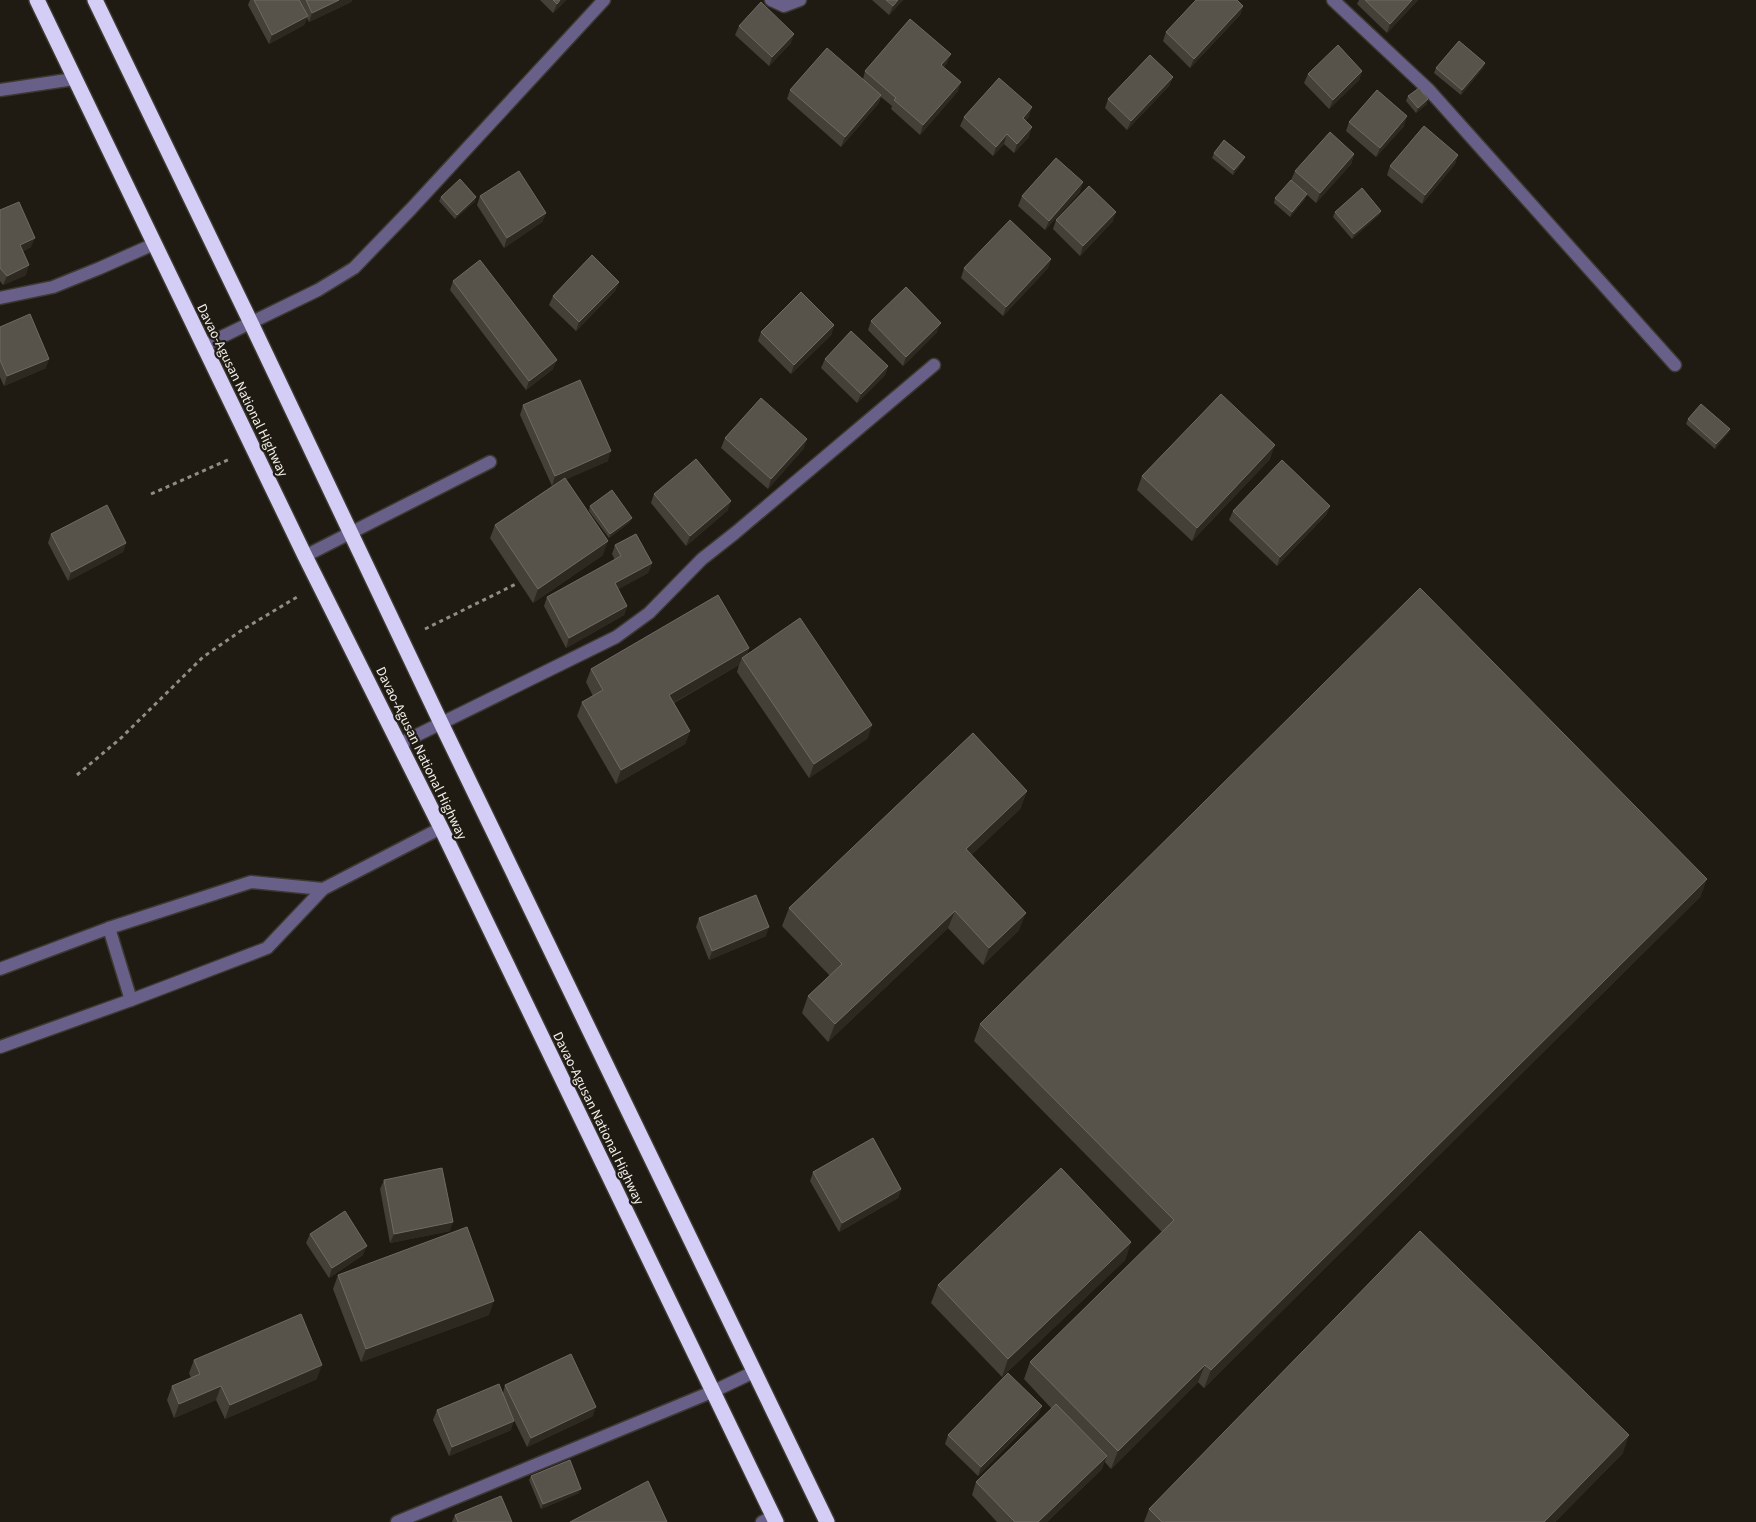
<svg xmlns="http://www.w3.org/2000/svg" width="1756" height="1522" font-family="'Source Sans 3',sans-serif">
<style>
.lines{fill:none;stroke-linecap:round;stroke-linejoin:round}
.minor-casing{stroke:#3c3931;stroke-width:15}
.highway-casing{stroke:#3c3931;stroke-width:18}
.path{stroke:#918d86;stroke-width:3;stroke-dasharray:4 4;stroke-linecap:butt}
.minor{stroke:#686089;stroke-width:12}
.highway{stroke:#d4cdf6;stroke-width:15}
.wall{fill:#443f37}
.shaded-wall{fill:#2d2921}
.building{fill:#57524a;stroke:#6f6a63}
.labels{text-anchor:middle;stroke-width:4.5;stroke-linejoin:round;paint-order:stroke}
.street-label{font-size:14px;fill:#f1eee8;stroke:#1f1b13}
</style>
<rect width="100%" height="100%" fill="#1f1b13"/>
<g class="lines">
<defs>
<g id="minor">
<polyline points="771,0 784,6 800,0"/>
<polyline points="1333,0 1429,90 1675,365"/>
<polyline points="0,90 74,79"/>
<polyline points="0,298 53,287 100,268 154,244"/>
<polyline points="203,346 318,290 354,268 411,209 604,0"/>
<polyline points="305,556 490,462"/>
<polyline points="399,744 616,637 649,613 702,559 735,533 934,365"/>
<polyline points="109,928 131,1000"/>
<polyline points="0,969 109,928 251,882 323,889"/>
<polyline points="0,1047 131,1000 267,948 323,889 441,828"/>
<polyline points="397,1522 714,1391 754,1372"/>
<polyline points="762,1522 774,1516"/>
</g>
<g id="highway">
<polyline points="37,0 305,556 441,828 776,1522"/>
<polyline points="95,0 251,323 441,723 827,1522"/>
</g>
</defs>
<!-- minor casing -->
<use href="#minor" class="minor-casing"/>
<!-- highway casing -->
<use href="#highway" class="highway-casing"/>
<!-- path -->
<g class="path">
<polyline points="151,494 230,459"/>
<polyline points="425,629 518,583"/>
<polyline points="77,775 121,738 203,657 242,630 297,597"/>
</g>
<!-- minor -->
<use href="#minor" class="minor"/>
<!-- highway -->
<use href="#highway" class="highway"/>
</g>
<!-- wall -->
<g class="wall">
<polygon points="250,0 352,0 351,2 309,22 307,18 304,25 269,44 248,5"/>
<polygon points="540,0 566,0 553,13"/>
<polygon points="872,0 903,0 889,15"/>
<polygon points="1359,0 1418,0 1387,33 1357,4"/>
<polygon points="1243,6 1240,15 1190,68 1163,41 1166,32"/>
<polygon points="739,26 791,43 769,66 735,35"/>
<polygon points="947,63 943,68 958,91 920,135 891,109 892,106 881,97 878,104 841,147 787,99 790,90 863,79 865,71"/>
<polygon points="1436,68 1483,68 1461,95 1434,73"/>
<polygon points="1362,71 1359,80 1329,109 1304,83 1308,74"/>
<polygon points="1173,77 1169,86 1127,130 1105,108 1108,99"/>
<polygon points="1408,96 1427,104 1416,113 1406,101"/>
<polygon points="964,117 1029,117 1025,121 1029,137 1014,153 1004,144 993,156 960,126"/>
<polygon points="1349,122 1404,126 1376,157 1346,131"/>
<polygon points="1214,153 1243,161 1233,175 1212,158"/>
<polygon points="1354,154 1351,164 1316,203 1291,180 1295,171"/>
<polygon points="1458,155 1455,164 1422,204 1387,175 1390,166"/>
<polygon points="1080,192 1045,230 1018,206 1022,196"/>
<polygon points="480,196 546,213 542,222 504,248 477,205"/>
<polygon points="441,197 475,201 455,219 439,201"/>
<polygon points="1275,198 1305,199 1290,217 1274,203"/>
<polygon points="0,210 31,247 23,251 26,275 3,285 0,281"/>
<polygon points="1381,211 1379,215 1352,239 1333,217 1335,212"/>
<polygon points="1056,220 1113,221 1080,256 1053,229"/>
<polygon points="1051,259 1048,268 1003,316 961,278 964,268"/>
<polygon points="453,281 553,369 526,390 450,290"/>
<polygon points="619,282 615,291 576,331 549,305 553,296"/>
<polygon points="871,321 937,332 903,366 868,330"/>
<polygon points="834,325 831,335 791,374 758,341 761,332"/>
<polygon points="0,327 46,368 4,386 0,377"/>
<polygon points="825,359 888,366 885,375 857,403 821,368"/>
<polygon points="523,405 608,461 566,479 603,555 533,603 490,538 495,525 555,484 552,486 520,415"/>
<polygon points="1688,419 1730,429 1728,433 1715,449 1686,424"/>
<polygon points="725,438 804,448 768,489 721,448"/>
<polygon points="1270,459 1192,541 1137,490 1142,476"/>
<polygon points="654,494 728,510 686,546 651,503"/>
<polygon points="590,506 630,522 609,538 589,511"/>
<polygon points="1330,506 1326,515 1277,566 1229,520 1233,511"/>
<polygon points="51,534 126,543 123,552 68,581 48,543"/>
<polygon points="615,545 652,563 648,573 618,589 627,606 624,615 566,648 544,606 547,597 615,560 612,554"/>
<polygon points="749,648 747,654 868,738 809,778 737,672 739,665 674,703 690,731 685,744 616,784 577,716 582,702 593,696 586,682 591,669"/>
<polygon points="1027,791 1020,809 971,855 1019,930 983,965 948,928 828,1042 802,1013 808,996 830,976 782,926 789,908"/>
<polygon points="1701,896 1204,1388 1198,1382 1111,1469 1104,1461 1102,1469 1047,1522 997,1522 972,1495 976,1482 1052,1409 1024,1379 1030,1362 1162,1232 974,1041 980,1024"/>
<polygon points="699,918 766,936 709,960 696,927"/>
<polygon points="813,1172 901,1189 898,1198 839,1232 810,1181"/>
<polygon points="384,1180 450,1231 390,1243 380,1189"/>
<polygon points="310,1234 363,1255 329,1278 306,1243"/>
<polygon points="1131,1242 1125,1260 1002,1377 931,1303 938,1285"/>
<polygon points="338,1275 489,1315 361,1362 333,1289"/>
<polygon points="194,1360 317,1379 225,1419 216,1400 174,1418 167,1400 172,1386 191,1378 189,1373"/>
<polygon points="505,1385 593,1416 527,1447 510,1412 511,1430 449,1456 433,1420 437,1410 503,1393"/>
<polygon points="1042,1406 1038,1415 978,1476 945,1444 948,1435"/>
<polygon points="1623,1453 1555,1522 1144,1522 1149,1509"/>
<polygon points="531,1476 579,1493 541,1509 529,1480"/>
<polygon points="455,1515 512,1522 452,1522"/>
</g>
<!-- shaded-wall -->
<g class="shaded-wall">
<polygon points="339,0 352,0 351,2 309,22 312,13"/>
<polygon points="560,0 566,0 553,13 557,4"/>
<polygon points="898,0 903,0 889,15 893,6"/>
<polygon points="1412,0 1418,0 1387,33 1390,24"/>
<polygon points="1243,6 1240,15 1190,68 1194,59"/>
<polygon points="308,16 304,25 269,44 272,35"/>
<polygon points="794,34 791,43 769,66 772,57"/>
<polygon points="951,54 947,63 937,75 941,65"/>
<polygon points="1485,63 1483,68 1461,95 1462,90"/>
<polygon points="1362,71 1359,80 1329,109 1333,100"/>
<polygon points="1173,77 1169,86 1127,130 1131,121"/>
<polygon points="961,82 958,91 920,135 923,125"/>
<polygon points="881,95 878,104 841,147 845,137"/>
<polygon points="1428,99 1427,104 1416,113 1418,108"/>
<polygon points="1032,107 1029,117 1019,128 1023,118"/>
<polygon points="1407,116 1404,126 1376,157 1380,148"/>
<polygon points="1032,127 1029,137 1014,153 1017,144"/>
<polygon points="1007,134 1004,144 993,156 996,147"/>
<polygon points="1354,154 1351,164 1316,203 1320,193"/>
<polygon points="1458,155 1455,164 1422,204 1425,195"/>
<polygon points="1245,157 1243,161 1233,175 1234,170"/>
<polygon points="1083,182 1080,192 1045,230 1049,221"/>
<polygon points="1307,194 1305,199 1290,217 1292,212"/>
<polygon points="476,197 475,201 455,219 457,215"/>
<polygon points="1381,211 1379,215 1352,239 1354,234"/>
<polygon points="1116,212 1113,221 1080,256 1083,246"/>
<polygon points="546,213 542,222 504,248 507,238"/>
<polygon points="35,238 31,247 16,254 20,245"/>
<polygon points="1051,259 1048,268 1003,316 1006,307"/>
<polygon points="29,265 26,275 3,285 7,276"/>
<polygon points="619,282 615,291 576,331 579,322"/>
<polygon points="941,323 937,332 903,366 906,357"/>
<polygon points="834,325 831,335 791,374 794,365"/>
<polygon points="49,359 46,368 4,386 7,376"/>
<polygon points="557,360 553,369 526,390 529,381"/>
<polygon points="888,366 885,375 857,403 861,394"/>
<polygon points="1730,429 1728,433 1715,449 1716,444"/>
<polygon points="807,439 804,448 768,489 771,479"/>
<polygon points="1275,445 1270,459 1192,541 1197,528"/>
<polygon points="611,451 608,461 552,486 555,476"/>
<polygon points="731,501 728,510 686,546 690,536"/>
<polygon points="1330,506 1326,515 1277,566 1280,557"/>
<polygon points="632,518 630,522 609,538 610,534"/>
<polygon points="608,541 603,555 533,603 538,589"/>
<polygon points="126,543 123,552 68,581 71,572"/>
<polygon points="652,563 648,573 612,593 615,583"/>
<polygon points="627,606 624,615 566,648 569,638"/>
<polygon points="749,648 744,662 742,658 739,665 664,708 669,695"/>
<polygon points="872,725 868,738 809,778 814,764"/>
<polygon points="690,731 685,744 616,784 621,770"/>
<polygon points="1027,791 1020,809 959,867 966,849"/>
<polygon points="1707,879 1701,896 1204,1388 1211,1370"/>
<polygon points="955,911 948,928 828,1042 835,1024"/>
<polygon points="1026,913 1019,930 983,965 989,948"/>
<polygon points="769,927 766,936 709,960 712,951"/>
<polygon points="901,1189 898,1198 839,1232 842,1223"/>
<polygon points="453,1222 450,1231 390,1243 394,1234"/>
<polygon points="1131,1242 1125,1260 1002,1377 1008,1359"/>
<polygon points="367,1246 363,1255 329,1278 332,1268"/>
<polygon points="494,1301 489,1315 361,1362 366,1349"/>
<polygon points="322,1365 317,1379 225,1419 230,1405"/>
<polygon points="1205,1365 1198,1382 1111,1469 1118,1451"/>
<polygon points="221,1386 216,1400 174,1418 179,1404"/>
<polygon points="1042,1406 1038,1415 978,1476 981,1467"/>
<polygon points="596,1407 593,1416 527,1447 531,1438"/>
<polygon points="514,1421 511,1430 449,1456 452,1447"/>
<polygon points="1629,1435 1623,1453 1555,1522 1544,1522"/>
<polygon points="1107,1456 1102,1469 1047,1522 1038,1522"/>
<polygon points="581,1489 579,1493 541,1509 543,1504"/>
</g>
<!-- building -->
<g class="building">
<polygon points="254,0 299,0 308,16 272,35"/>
<polygon points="306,0 339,0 312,13"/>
<polygon points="553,0 560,0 557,4"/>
<polygon points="886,0 898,0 893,6"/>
<polygon points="1196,0 1237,0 1243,6 1194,59 1166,32"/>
<polygon points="1365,0 1412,0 1390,24"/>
<polygon points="761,2 794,34 772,57 739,26"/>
<polygon points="910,19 951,54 941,65 961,82 923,125 894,100 896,98 865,71"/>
<polygon points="1459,41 1485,63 1462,90 1436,68"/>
<polygon points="1338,45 1362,71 1333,100 1308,74"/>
<polygon points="827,48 881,95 845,137 790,90"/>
<polygon points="1150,55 1173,77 1131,121 1108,99"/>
<polygon points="999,78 1032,107 1023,118 1032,127 1017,144 1007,134 996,147 964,117"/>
<polygon points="1419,88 1428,99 1418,108 1408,96"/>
<polygon points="1377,90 1407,116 1380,148 1349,122"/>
<polygon points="1424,126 1458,155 1425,195 1390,166"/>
<polygon points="1330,132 1354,154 1320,193 1295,171"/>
<polygon points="1224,140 1245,157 1234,170 1214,153"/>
<polygon points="1056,158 1083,182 1049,221 1022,196"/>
<polygon points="519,171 546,213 507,238 480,196"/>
<polygon points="460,179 476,197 457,215 441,197"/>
<polygon points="1291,180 1307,194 1292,212 1275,198"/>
<polygon points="1089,186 1116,212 1083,246 1056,220"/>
<polygon points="1362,188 1381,211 1354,234 1335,212"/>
<polygon points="19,202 35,238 20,245 29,265 7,276 0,268 0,210"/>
<polygon points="1010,220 1051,259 1006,307 964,268"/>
<polygon points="592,255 619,282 579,322 553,296"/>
<polygon points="480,260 557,360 529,381 453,281"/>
<polygon points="906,287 941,323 906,357 871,321"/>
<polygon points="801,292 834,325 794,365 761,332"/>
<polygon points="30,314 49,359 7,376 0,360 0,327"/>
<polygon points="851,331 888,366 861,394 825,359"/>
<polygon points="580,380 611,451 555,476 523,405"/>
<polygon points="1221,394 1275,445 1197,528 1142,476"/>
<polygon points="761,398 807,439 771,479 725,438"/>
<polygon points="1701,404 1730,429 1716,444 1688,419"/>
<polygon points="696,459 731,501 690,536 654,494"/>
<polygon points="1282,460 1330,506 1280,557 1233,511"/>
<polygon points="565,478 608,541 538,589 495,525"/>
<polygon points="612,490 632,518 610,534 590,506"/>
<polygon points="107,505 126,543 71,572 51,534"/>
<polygon points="636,534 652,563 615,583 627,606 569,638 547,597 621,556 615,545"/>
<polygon points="1420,588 1707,879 1211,1370 1205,1365 1118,1451 1030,1362 1174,1220 980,1024"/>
<polygon points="718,595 749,648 669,695 690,731 621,770 582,702 603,690 591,669"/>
<polygon points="800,618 872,725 814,764 742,658"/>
<polygon points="973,733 1027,791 966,849 1026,913 989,948 955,911 835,1024 808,996 842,964 789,908"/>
<polygon points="756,895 769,927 712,951 699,918"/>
<polygon points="873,1138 901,1189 842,1223 813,1172"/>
<polygon points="442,1168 453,1222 394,1234 384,1180"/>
<polygon points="1061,1168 1131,1242 1008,1359 938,1285"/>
<polygon points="345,1211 367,1246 332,1268 310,1234"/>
<polygon points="467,1227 494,1301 366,1349 338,1275"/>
<polygon points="1420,1231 1629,1435 1544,1522 1162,1522 1149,1509"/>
<polygon points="301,1314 322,1365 230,1405 221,1386 179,1404 172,1386 200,1374 194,1360"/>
<polygon points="571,1354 596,1407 531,1438 505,1385"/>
<polygon points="1008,1373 1042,1406 981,1467 948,1435"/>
<polygon points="499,1384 514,1421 452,1447 437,1410"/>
<polygon points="1056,1404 1107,1456 1038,1522 1015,1522 976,1482"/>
<polygon points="570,1460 581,1489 543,1504 531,1476"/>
<polygon points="648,1481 667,1522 570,1522"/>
<polygon points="501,1496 512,1522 458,1522 455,1515"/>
</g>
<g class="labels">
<!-- street labels -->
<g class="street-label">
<text transform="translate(243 390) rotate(64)" y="5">Davao-Agusan National Highway</text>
<text transform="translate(422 753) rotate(64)" y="5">Davao-Agusan National Highway</text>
<text transform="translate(599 1118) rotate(64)" y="5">Davao-Agusan National Highway</text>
</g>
</g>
</svg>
